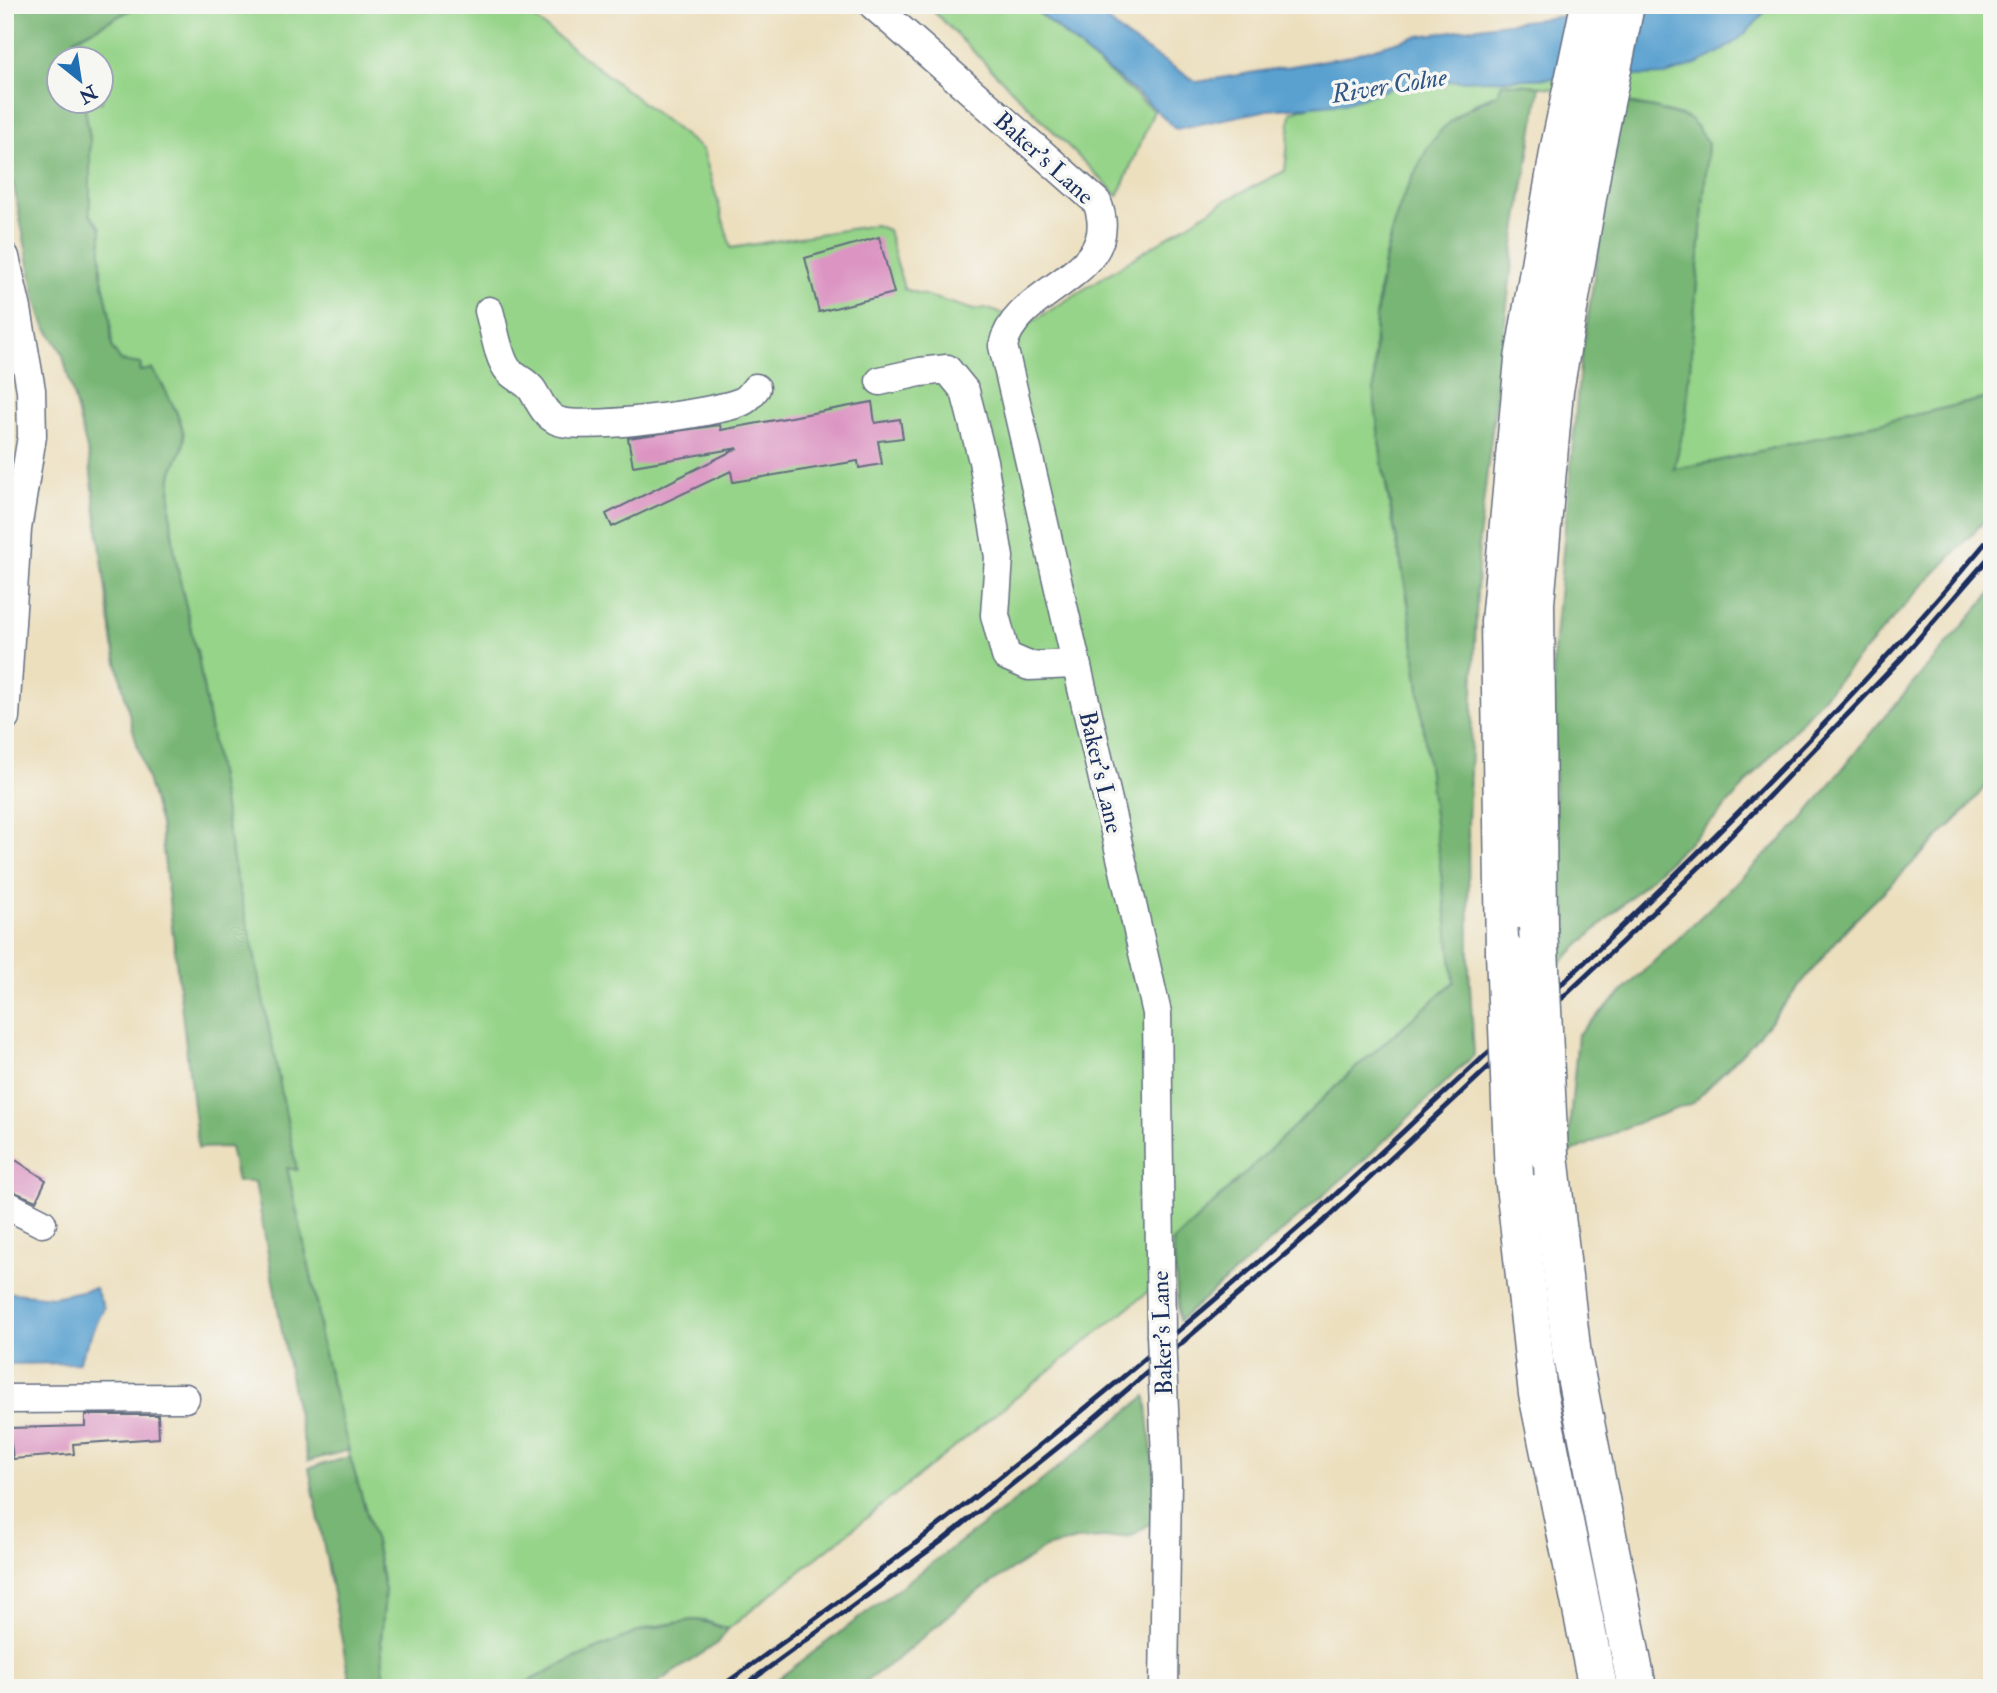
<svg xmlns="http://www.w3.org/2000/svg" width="1997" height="1693" font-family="'IM FELL Double Pica',serif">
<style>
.green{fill:#96d489;stroke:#588274;stroke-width:2}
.forest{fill:#78b675;stroke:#4a726a;stroke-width:2}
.water{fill:#5aa1d0;stroke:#3a6897;stroke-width:2}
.building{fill:#dc94c2}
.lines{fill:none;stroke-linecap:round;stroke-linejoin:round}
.minor-casing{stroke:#646d80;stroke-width:31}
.highway-casing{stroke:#646d80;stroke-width:41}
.minor{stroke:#fff;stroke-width:28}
.highway{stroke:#fff;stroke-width:38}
.rail{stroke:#1b2f5e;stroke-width:5}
.minor-bridge-casing{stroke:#646d80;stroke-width:31;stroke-linecap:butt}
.highway-bridge-casing{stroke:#646d80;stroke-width:41;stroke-linecap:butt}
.minor-bridge{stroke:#fff;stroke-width:28}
.highway-bridge{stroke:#fff;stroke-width:38}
.labels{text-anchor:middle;stroke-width:7;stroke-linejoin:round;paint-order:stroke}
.street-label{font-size:24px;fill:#1b2f5e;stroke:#f6f6f2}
.water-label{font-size:26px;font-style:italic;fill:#315786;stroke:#f6f6f2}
</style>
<rect width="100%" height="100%" fill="#f6f6f2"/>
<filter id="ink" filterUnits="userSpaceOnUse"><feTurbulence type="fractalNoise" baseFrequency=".0143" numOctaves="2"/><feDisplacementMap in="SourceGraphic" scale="14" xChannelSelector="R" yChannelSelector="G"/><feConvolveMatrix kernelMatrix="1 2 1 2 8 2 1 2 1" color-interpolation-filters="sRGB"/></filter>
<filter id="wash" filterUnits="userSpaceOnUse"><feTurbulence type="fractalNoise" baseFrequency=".00686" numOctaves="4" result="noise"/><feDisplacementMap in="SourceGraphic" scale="28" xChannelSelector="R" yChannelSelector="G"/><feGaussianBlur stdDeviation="1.57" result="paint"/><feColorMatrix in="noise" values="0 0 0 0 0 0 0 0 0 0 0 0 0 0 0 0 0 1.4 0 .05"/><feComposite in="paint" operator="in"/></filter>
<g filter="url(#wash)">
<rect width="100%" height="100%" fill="#ecdfbe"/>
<!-- green -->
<g class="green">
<path d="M140,5H517L703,150L731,248L875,225L888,230L904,289L974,310L985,308L1030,323L1228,199L1285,171L1291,112L1474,57L1755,5H1992V397L1713,462L1673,469L1686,418L1708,143L1690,119L1654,108L1540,86L1502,83L1498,94C1454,108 1433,137 1413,176C1370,263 1368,367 1382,462C1390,516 1404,569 1411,624C1426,743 1440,863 1454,982L1350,1073L1173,1242L1175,1270L728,1629L706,1621L693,1620L651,1627L573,1659L515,1688H385L381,1641L385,1590L375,1542L350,1457L320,1338L318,1307L287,1167L296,1170L253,948L235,872L197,651C190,636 192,629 188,615C176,568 168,527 171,478C172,465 182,455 184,443C186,421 167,397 159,378L140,371L141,364L120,361L112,348L110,316L101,273V228L90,214V139L84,102H102V60L77,59L74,39Z"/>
<polygon points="927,5 1029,5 1154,111 1118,196"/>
</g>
<!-- forest -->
<g class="forest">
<path d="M5,5H140L74,39L77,59L60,60V102H84L90,139V214L101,228V273L110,316L112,348L121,361L141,364L140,371L152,369C163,384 185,424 184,442C183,454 172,465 171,477C167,525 177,569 188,615C192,629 190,636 197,651L235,872L253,948L297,1170L287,1168L318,1307L320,1338L349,1450L308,1461L294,1397L255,1182H237L230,1147L198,1148L160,824L132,726L113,645L89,457L62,352L44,324L36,300L5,141Z"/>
<polygon points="1502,83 1540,86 1515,238 1479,539 1468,824 1469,968 1474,1055 1364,1160 1179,1321 1173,1242 1350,1073 1454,982 1408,599 1382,462 1374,396 1376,317 1383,269 1394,223 1403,197 1427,149 1442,129 1464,111 1498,94"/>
<polygon points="1622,103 1654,108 1691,119 1708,144 1686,418 1674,469 1713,462 1992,397 1992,513 1914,595 1719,814 1557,966 1553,662 1580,365"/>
<polygon points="1992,592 1992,778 1966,810 1847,928 1752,1043 1693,1103 1629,1126 1567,1154 1578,1034 1801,821 1874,729"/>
<polygon points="1146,1396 1159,1518 1131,1536 1076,1540 1045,1548 970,1597 900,1657 856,1688 766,1688 1044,1479"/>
<polygon points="350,1457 375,1542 385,1590 381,1641 385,1688 351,1688 309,1468"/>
<path d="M693,1620C710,1621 714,1627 728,1629L718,1643L649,1688H515L573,1659L642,1630Z"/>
</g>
<!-- water -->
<g class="water">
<path d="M1031,5H1090L1128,38L1197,82L1345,57L1413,37L1499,24L1640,7L1769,5C1745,43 1708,62 1665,75L1452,81L1391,88L1345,103L1268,110L1176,129L1143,98L1079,47Z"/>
<polygon points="95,1288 104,1308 78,1363 5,1364 5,1292 53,1297"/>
</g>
<g id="blocks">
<!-- building -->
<g class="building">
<polygon points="879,237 894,293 819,312 805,258"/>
<polygon points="872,402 875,423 900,419 903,438 878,441 882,464 859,468 858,461 733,482 731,471 612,527 606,514 738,448 633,466 628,438 720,425 721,430"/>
<polygon points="5,1153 46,1180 36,1201 5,1188"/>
<polygon points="85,1415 158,1415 159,1438 73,1444 74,1454 13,1459 9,1428 85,1426"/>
</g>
</g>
</g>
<g filter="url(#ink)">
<use href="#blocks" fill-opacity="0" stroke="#646d80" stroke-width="2"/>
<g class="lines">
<defs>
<g id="minor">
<path d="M873,5L1097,202C1126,277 1016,285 1003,346L1157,1013L1161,1334"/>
<polyline points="5,257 17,309 31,390 32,436 17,529 5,717"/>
<path d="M489,311C494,327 498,359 509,371C516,379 527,381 533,391C540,402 544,414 556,420C577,432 716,413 741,402C747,400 752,393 756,388"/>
<polyline points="880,381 920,372 947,369 965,391 983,461 999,557 995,615 1006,656 1029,666 1075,664"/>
<polyline points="5,1204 42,1223"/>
<polyline points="5,1399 185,1398"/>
<polyline points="1164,1688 1167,1481 1165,1435"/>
</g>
<g id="highway">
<polyline points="1538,927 1535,603 1554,391 1594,157 1625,5"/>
<polyline points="1505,952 1500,622 1524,359 1560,147 1590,5"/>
<polyline points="1549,1155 1572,1356 1637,1688"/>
<polyline points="1514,1176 1538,1394 1598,1688"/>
</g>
</defs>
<!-- minor casing -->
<use href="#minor" class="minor-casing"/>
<!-- highway casing -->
<use href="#highway" class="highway-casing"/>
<!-- minor -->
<use href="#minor" class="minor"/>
<!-- highway -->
<use href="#highway" class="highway"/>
<!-- rail -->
<g class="rail">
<path d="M719,1688C927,1542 1123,1381 1314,1214C1365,1168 1415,1120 1466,1073C1650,903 1832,728 1992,535"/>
<polyline points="741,1688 943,1540 1087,1424 1323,1222 1621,943 1716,851 1901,659 1992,554"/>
</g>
<defs>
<polyline id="minor-bridge" points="1161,1334 1165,1435"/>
<g id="highway-bridge">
<polyline points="1538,927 1549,1155"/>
<polyline points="1505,952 1514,1176"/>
</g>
</defs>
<!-- minor-bridge casing -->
<use href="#minor-bridge" class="minor-bridge-casing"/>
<!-- highway-bridge casing -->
<use href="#highway-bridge" class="highway-bridge-casing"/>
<!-- minor-bridge -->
<use href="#minor-bridge" class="minor-bridge"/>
<!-- highway-bridge -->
<use href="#highway-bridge" class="highway-bridge"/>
</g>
</g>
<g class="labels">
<!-- street labels -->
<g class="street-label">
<text transform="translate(1044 158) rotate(42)" y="8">Baker's Lane</text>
<text transform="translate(1101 772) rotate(77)" y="8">Baker's Lane</text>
<text transform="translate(1162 1333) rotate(-92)" y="8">Baker's Lane</text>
</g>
<!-- water labels -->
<g class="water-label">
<text transform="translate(1389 85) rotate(-9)" y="9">River Colne</text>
</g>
</g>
<!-- margin -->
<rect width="1997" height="1693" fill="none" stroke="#f6f6f2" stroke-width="28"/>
<!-- north arrow -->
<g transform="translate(80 80) rotate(150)"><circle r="33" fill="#f6f6f2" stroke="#9ea6b7" stroke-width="2"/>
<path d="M0-5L12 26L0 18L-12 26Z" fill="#1f6fb2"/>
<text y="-10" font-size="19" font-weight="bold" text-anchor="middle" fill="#1b2f5e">N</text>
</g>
</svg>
